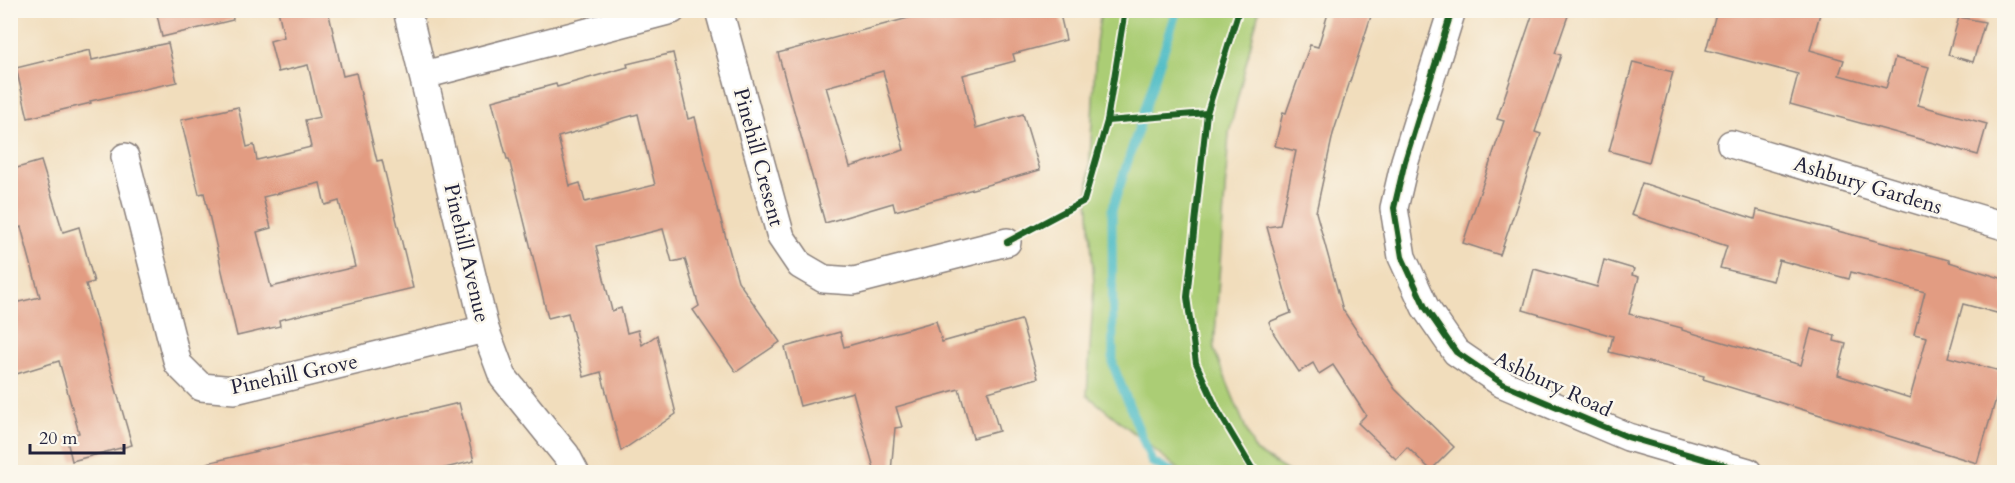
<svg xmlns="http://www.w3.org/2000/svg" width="2015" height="483" font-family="Cardo,serif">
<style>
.green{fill:#abcd75;stroke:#667858;stroke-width:1.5}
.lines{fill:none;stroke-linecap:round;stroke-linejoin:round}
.stream{stroke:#4cbbc5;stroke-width:9}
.building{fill:#e29c82;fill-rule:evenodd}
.minor-casing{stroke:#8a807c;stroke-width:30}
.minor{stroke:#fff;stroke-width:27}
.cycleway-casing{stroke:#fbf7ec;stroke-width:10}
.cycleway{stroke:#1b5e20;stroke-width:6}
.labels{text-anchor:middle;stroke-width:5;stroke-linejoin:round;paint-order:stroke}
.street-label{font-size:21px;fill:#22223b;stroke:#fbf7ec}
</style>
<rect width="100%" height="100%" fill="#fbf7ec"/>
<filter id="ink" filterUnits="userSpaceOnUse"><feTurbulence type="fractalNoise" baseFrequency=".0167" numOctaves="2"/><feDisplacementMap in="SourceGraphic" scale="12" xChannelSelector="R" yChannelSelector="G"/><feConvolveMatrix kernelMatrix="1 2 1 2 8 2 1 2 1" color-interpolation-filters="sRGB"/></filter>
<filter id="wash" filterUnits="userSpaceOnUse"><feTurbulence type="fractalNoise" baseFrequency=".008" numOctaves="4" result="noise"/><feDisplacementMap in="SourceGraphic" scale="24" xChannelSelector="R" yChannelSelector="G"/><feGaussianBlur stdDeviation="1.35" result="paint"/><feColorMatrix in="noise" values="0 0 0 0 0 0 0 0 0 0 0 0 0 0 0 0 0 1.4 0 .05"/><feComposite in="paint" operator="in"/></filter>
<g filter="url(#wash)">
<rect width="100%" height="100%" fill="#f1ddbc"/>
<!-- green -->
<polygon class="green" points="1101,11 1259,11 1229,133 1214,350 1255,451 1289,472 1182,472 1087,395 1094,284 1088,198 1096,42"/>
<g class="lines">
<!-- stream -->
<polyline class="stream" points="1172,472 1152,462 1113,365 1112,210 1177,10"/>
</g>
<g id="blocks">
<!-- building -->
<g class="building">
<polygon points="156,10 232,10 233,20 162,37"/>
<path d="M278,10H328L343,76L356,73L377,161L382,160L413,288L279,320L280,326L237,336L204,193L199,194L181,120L238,107L247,147L254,145L257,160L311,147L305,120L320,117L308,65L278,72L270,41L284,37ZM320,183L325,205L339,201L355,267L271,287L257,232L271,228L263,197Z"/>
<path d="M938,10H1059L1066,40L1013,54L1015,61L963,75L976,128L1023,114L1040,170L895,211L893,203L825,223L778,53ZM883,71L904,150L850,167L826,87Z"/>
<polygon points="1329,10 1373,10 1333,134 1316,212 1343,310 1395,389 1454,447 1431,470 1407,447 1396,459 1358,423 1366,415 1333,365 1319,374 1313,363 1299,372 1274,334 1269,322 1291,313 1267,227 1280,225 1296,151 1275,146 1283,112 1286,113 1310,45 1318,47"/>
<polygon points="1534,10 1570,10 1555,53 1561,55 1535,132 1541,134 1500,255 1463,243 1504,121 1497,119"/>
<polygon points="1717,10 1821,10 1810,50 1844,60 1839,75 1886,88 1895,58 1929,67 1918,105 1987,124 1978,155 1790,104 1798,74 1706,50"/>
<polygon points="1959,17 1985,22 1973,62 1948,55"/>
<polygon points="168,43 177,82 90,101 91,103 28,118 16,68 90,50 92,60"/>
<path d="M673,53L688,119L695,117L718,213H719L738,281L780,342L736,372L693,310L699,306L685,259L672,262L663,229L596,246L612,311L621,308L627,333L638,330L642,345L657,335L676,414L621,451L601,372L584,377L568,313L548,318L509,159H507L492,101L556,84L557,87L628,67L627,64ZM638,114L655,185L585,202L580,183L570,186L558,137Z"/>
<polygon points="1633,62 1673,72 1649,162 1609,151"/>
<polygon points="41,161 63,232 79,227 94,282 86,284 132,445 72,461 66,436 79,433 59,361 10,376 10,304 40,297 21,227 10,231 10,170"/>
<polygon points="1642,183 1755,219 1757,210 1949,260 1949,262 2004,279 2004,315 1963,304 1948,357 2004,372 1977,463 1703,379 1704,376 1609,352 1613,336 1523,310 1534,269 1597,287 1604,260 1634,269 1632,275 1639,277 1629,314 1682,328 1682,330 1801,365 1811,329 1835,336 1834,341 1846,344 1838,375 1910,398 1927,337 1914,334 1925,292 1851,272 1849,279 1779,260 1773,281 1720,268 1727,246 1631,215"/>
<polygon points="1021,320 1038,378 988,392 999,431 973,438 959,389 896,407 902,427 895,428 891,472 875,472 853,392 800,406 785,347 840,332 844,347 936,321 942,342"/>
<polygon points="459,403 474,461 429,472 209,472 207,463"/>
</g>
</g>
</g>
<g filter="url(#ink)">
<use href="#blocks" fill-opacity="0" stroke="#8a807c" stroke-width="1.5"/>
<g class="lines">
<defs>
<g id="minor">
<polyline points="407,10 485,329 503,377 566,455 575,472"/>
<polyline points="719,10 781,237 800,265 824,279 854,281 1007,242"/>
<polyline points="1452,10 1405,161 1394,208 1402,257 1425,307 1456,352 1503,384 1628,437 1748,472"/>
<polyline points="424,75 672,10"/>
<polyline points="1731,144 2004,226"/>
<polyline points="125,157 178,364 201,387 235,390 485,329"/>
</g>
</defs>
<!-- minor casing -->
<use href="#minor" class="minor-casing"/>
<!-- minor -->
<use href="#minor" class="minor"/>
<defs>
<g id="cycleway">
<polyline points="1239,10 1207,113 1187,297 1196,363 1218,411 1252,468 1258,472"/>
<polyline points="1452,10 1405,161 1394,208 1402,257 1425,307 1456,352 1503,384 1628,437 1748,472"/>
<polyline points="1107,121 1207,113"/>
<polyline points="1007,242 1084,201 1107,121 1125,10"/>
</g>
</defs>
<!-- cycleway casing -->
<use href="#cycleway" class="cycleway-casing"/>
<!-- cycleway -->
<use href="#cycleway" class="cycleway"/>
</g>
</g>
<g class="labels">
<!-- street labels -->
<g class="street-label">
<text transform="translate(759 157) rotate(75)" y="7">Pinehill Cresent</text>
<text transform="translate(1868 185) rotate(17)" y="7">Ashbury Gardens</text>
<text transform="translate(467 253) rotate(77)" y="7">Pinehill Avenue</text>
<text transform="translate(294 374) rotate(-12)" y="7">Pinehill Grove</text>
<text transform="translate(1553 384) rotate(25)" y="7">Ashbury Road</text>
</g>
</g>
<!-- margin -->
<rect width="2015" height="483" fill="none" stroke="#fbf7ec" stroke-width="36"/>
<!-- scale -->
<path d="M30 444v9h94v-9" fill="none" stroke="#22223b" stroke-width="3"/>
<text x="39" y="444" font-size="18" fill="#22223b" stroke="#fbf7ec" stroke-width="4.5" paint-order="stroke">20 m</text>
</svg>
